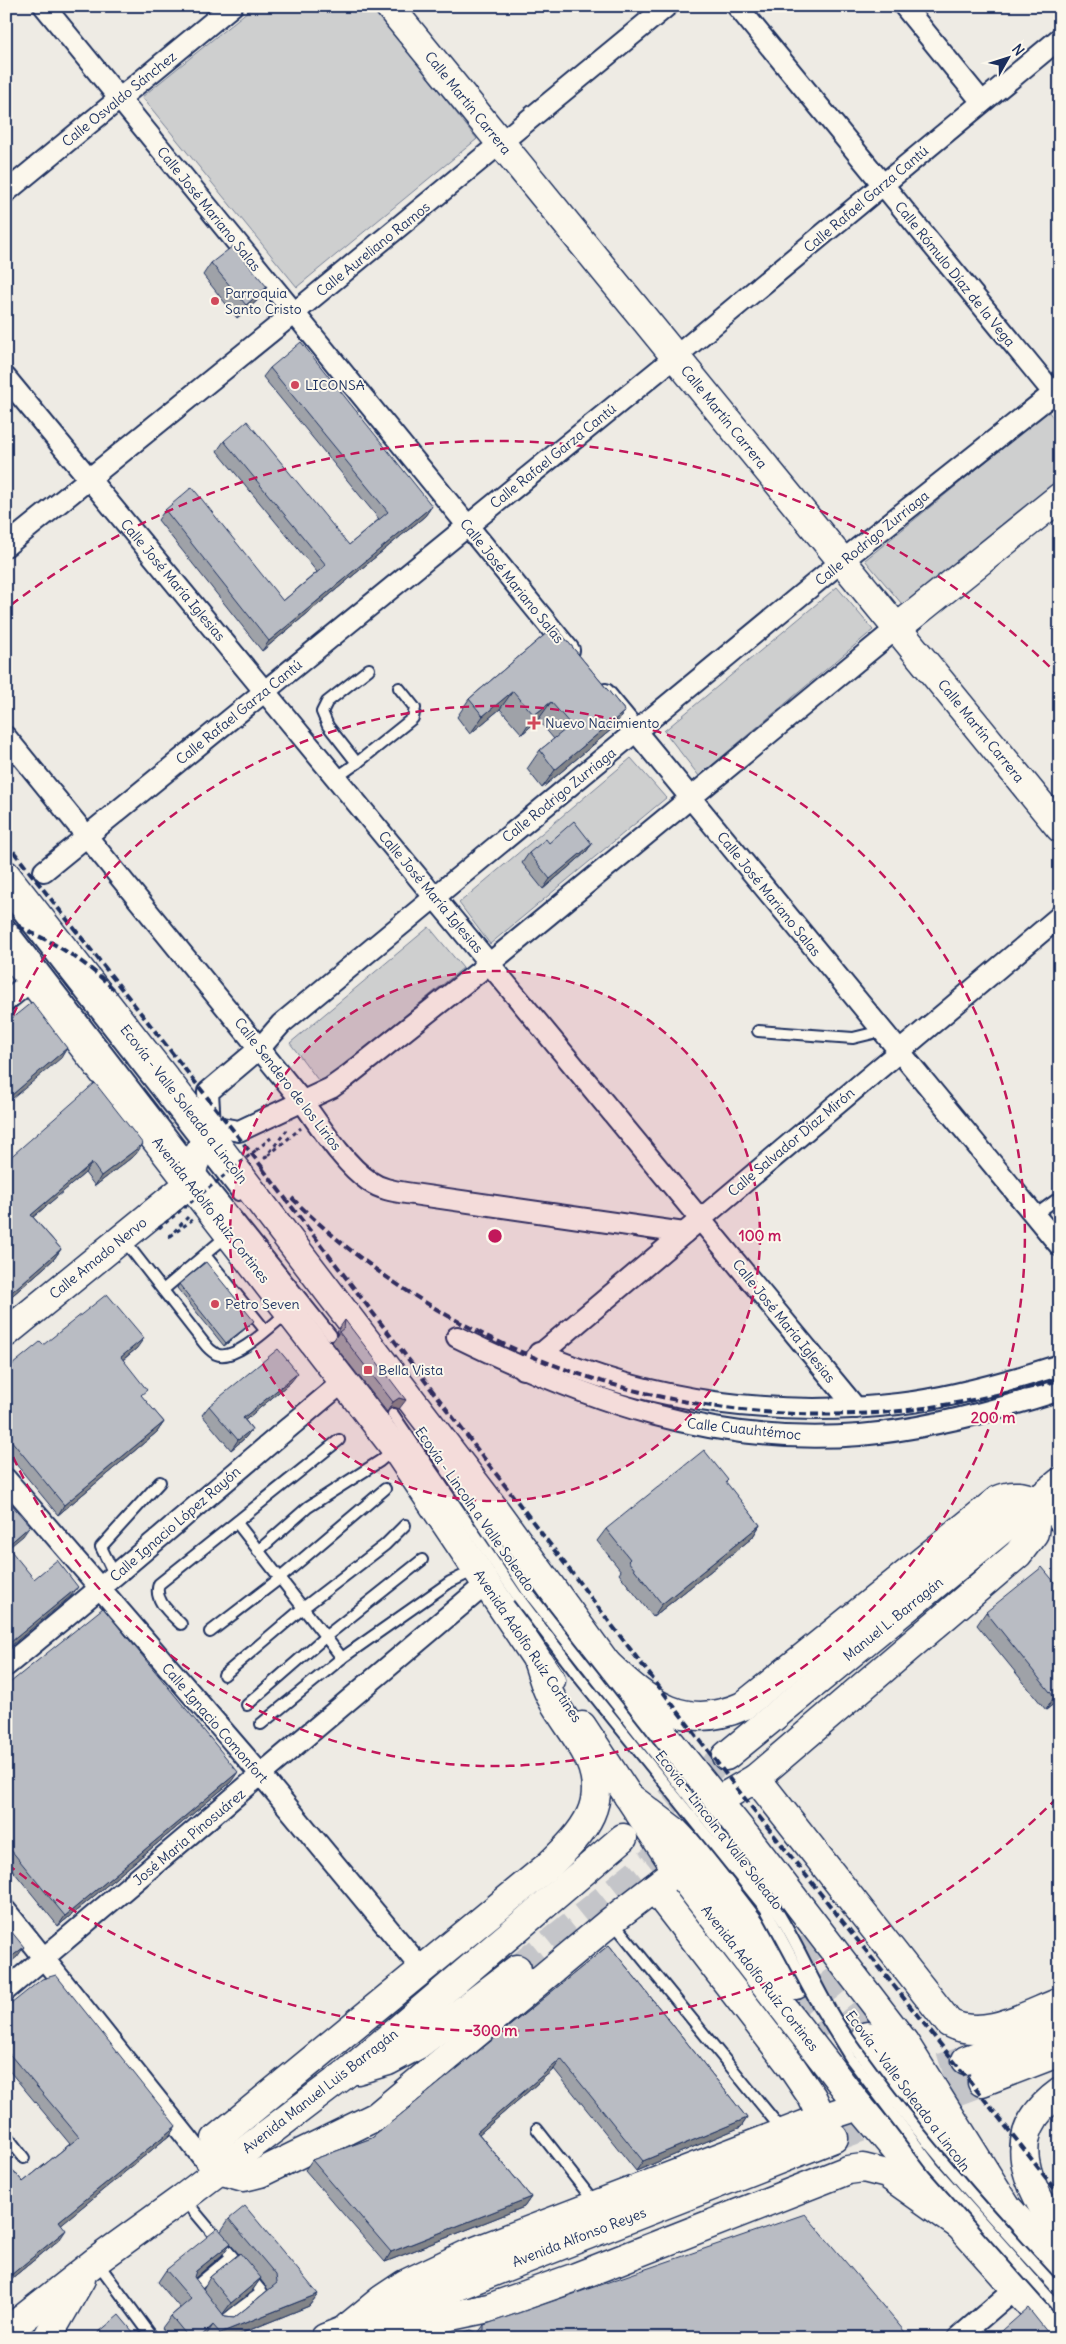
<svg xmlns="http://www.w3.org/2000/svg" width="1066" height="2344" font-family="Delius,sans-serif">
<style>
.green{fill:#cecfcf;stroke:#747f96}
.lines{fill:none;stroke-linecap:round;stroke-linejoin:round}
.highway-tunnel{stroke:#c4c5c9;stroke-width:28;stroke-dasharray:28 14;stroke-linecap:butt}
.lane-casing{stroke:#1b2f5e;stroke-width:14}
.street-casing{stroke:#1b2f5e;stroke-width:24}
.secondary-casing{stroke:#1b2f5e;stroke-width:31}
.primary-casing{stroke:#1b2f5e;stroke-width:31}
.highway-casing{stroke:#1b2f5e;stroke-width:31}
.path{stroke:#1b2f5e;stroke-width:3;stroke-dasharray:4 4;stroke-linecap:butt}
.lane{stroke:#fbf7ec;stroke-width:10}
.street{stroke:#fbf7ec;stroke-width:20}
.secondary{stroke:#fbf7ec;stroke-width:28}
.primary{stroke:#fbf7ec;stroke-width:28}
.highway{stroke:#fbf7ec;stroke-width:28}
.rail{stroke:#1b2f5e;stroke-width:4;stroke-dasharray:8 4;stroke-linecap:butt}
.lane-bridge-casing{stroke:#1b2f5e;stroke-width:14;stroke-linecap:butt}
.path-bridge{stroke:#1b2f5e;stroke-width:3;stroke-dasharray:4 4;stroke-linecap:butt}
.lane-bridge{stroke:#fbf7ec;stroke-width:10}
.wall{fill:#9fa2a8;stroke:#1b2f5e;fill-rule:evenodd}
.shaded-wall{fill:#828488;stroke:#1b2f5e}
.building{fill:#b9bcc3;stroke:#1b2f5e}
.ring{fill:none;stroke:#c2185b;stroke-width:2.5;stroke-dasharray:9 6}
.poi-dot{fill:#d1495b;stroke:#fbf7ec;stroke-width:2}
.labels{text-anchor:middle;stroke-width:4;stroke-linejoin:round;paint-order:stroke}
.street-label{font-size:14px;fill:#1b2f5e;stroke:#fbf7ec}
.poi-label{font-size:14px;fill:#1b2f5e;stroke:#fbf7ec;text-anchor:start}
.centre{fill:#c2185b;stroke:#fbf7ec;stroke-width:2.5}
.ring-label{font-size:15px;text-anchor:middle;font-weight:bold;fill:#c2185b;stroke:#fbf7ec;stroke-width:4;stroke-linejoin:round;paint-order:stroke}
</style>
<rect width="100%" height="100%" fill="#eeebe4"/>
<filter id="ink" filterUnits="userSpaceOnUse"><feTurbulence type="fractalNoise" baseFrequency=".02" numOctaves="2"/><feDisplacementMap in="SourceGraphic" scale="10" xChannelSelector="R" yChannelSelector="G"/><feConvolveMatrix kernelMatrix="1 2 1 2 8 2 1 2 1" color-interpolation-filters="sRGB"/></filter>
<g filter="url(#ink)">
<!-- green -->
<g class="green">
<polygon points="254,6 371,6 477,139 297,287 142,97"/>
<polygon points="1048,411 1060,426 1060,484 907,610 865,560"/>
<polygon points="837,587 873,630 699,776 664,731"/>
<polygon points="631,758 666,798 490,944 459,903"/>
<polygon points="429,927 463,968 321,1084 290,1043"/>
</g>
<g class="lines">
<!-- highway-tunnel -->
<g class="highway-tunnel">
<polyline points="635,1828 726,1756"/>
<polyline points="792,1944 867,2036"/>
<path d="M517,1969L650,1862C692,1835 705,1838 737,1876"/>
<polyline points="796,1985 833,2030"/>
<polyline points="900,2075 917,2075 966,2060"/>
<polyline points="834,2138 982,2082"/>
</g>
<defs>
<g id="lane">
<polyline points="369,669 327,702 322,712 328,726 357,763 413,718 415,708 399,688"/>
<polyline points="336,778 357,763"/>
<polyline points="6,898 238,1195"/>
<polyline points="6,921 194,1164 331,1335"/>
<polyline points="758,1031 853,1038 882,1031"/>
<polyline points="1035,1215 1060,1197"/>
<path d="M123,1239L204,1343C207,1347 211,1351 216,1354C235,1363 274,1323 289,1311"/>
<polyline points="205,1255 265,1330"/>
<polyline points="163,1290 229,1234"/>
<polyline points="393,1414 518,1597"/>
<polyline points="429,1444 527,1591"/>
<polyline points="237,1523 342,1658"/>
<polyline points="258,1551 308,1507 380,1461 395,1448"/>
<polyline points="115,1576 101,1547 160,1482"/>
<path d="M181,1624C170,1613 153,1600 159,1584L339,1440"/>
<polyline points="210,1632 279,1579 385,1489"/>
<polyline points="224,1675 303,1608 385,1545 405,1525"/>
<polyline points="247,1705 325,1637 422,1560"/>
<polyline points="261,1724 342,1658 450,1582 475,1570"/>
<polyline points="612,1921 783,2131"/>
<polyline points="537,2129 595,2203"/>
<polyline points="6,2135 24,2158"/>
<polyline points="184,2199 262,2292 220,2323"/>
<polyline points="97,2262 153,2338"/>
<polyline points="195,2293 192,2289 232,2256"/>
</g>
<g id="street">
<polyline points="44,6 569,650"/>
<polyline points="737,6 1060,401"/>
<polyline points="904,6 982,102"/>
<polyline points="6,192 232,6"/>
<polyline points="6,378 856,1408"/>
<polyline points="6,546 294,313 667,6"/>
<polyline points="605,694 1060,1246"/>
<path d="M6,737L302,1101C320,1126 344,1164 369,1181C380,1189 393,1191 406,1193L684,1233"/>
<polyline points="44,871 675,357 1060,38"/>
<polyline points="6,1001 32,980"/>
<polyline points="210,1126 239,1131 331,1088 345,1078 490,963 897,628"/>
<polyline points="208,1135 210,1126 208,1092 260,1048 281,1024 842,561 1060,388"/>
<path d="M457,1337C586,1400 714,1447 860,1435C928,1429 995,1411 1060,1390"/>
<path d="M539,1353C649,1402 779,1418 898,1404C950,1398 1010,1381 1060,1365"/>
<polyline points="523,1369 1060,916"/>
<polyline points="6,1479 262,1776 421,1968"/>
<polyline points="1042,1497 1060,1523"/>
<path d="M6,1666C120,1573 230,1476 343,1382"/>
<polyline points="6,1911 215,2173"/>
<polyline points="6,1990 486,1584"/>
<polyline points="958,2338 1016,2288"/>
</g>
<g id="secondary">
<polyline points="389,6 1060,828"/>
<polyline points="897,628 1060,497"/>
<polyline points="6,1333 190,1183 194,1164 208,1135"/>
</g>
<g id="primary">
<polyline points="6,875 190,1110 487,1499 607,1664 749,1840 904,2042 1007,2207 1060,2266"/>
<polyline points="6,947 395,1448 551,1680"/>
<polyline points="582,1726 677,1870 859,2106 959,2225 1060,2338"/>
</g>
<g id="highway">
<path d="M537,1660C542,1673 545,1688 552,1699C562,1717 575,1733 585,1751C613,1801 584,1832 548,1866L216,2139L219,2170L244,2177L260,2173L377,2116L611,1921L677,1870"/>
<path d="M607,1664C649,1704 685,1732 743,1706L998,1500C1013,1493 1023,1496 1038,1501L1034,1533L1018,1554L756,1778L717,1801"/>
<polyline points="726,1756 1060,1482"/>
<path d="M756,1778L949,2023C984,2041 1026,2015 1060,2002"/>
<polyline points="628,1796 674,1831 695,1853 796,1985"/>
<polyline points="654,1888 789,2063 812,2097 822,2118"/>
<polyline points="867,2036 938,2137 1007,2207"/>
<polyline points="966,2060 1060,2027"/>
<polyline points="357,2070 388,2061 418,2045 517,1969"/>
<polyline points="982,2082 1060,2052"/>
<path d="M1060,2092C999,2136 1028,2184 1060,2235"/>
<polyline points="348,2327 417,2323 489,2308 576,2277 848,2170 863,2168 887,2174 959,2225"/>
<polyline points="348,2327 381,2300 405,2284 470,2253 822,2118 859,2106"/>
<polyline points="6,2332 96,2261 183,2198 347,2073 623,1838"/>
<polyline points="47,2338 81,2279"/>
<polyline points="325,2338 834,2138"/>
</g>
</defs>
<!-- lane casing -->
<use href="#lane" class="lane-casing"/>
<!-- street casing -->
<use href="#street" class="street-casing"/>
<!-- secondary casing -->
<use href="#secondary" class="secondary-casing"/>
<!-- primary casing -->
<use href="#primary" class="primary-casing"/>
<!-- highway casing -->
<use href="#highway" class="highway-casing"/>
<!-- path -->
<g class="path">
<polyline points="287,1130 265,1158 301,1128"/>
<polyline points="256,1150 271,1138"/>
<polyline points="188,1217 168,1238 192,1220"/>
</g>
<!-- lane -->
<use href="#lane" class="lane"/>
<!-- street -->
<use href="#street" class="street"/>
<!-- secondary -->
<use href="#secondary" class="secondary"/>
<!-- primary -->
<use href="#primary" class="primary"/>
<!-- highway -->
<use href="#highway" class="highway"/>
<!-- rail -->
<g class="rail">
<polyline points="6,842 266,1172"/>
<path d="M6,922C48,938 86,960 117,993"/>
<polyline points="262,1168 738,1790 1023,2148 1060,2196"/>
<path d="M292,1198C440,1345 648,1422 855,1414C924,1412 993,1397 1060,1380"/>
</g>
<defs>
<g id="lane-bridge">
<path d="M527,1591L772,1903C799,1943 815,1989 842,2029C906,2123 983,2209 1060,2292"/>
<polyline points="518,1597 578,1676 765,1908 813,1997 851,2059 933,2167 1060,2310"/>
</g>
</defs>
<!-- lane-bridge casing -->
<use href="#lane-bridge" class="lane-bridge-casing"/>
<!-- path-bridge -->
<polyline class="path-bridge" points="159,1228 256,1150"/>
<!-- lane-bridge -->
<use href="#lane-bridge" class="lane-bridge"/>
</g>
<!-- wall -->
<g class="wall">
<polygon points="211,263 258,300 237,318 203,275"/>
<polygon points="270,368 432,506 425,516 262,651 158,520 165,510 283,601 317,572 217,451 224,441 349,545 379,519 263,377"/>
<polygon points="555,626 625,711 612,729 542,788 527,769 540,750 554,739 538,720 522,734 500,709 470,734 457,717 469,699"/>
<polygon points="549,843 592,844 585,853 543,889 522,863 529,853"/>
<polygon points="136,1154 95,1186 85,1173 33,1217 61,1249 54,1259 6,1301 6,1161"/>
<polygon points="179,1284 251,1324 224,1346 177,1288"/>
<polygon points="345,1320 399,1409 392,1407 387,1412 332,1342 338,1334 338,1330"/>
<polygon points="43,1345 137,1348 123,1360 142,1397 164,1422 157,1432 58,1515 6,1452 6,1370"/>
<polygon points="291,1382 245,1420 252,1429 245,1438 231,1450 202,1415 209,1406"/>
<polygon points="726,1483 760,1525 752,1538 653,1617 619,1574 621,1571 597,1541 606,1529"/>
<polygon points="1060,1589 1060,1699 1046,1710 977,1625 986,1612"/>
<polygon points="6,1686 231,1782 58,1926 6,1862"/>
<polygon points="609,1945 747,2118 741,2127 636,2171 554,2069 479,2134 531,2197 524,2207 385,2262 305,2170 312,2160 372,2138"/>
<polygon points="6,2008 170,2135 61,2224 60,2239 6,2283 6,2162 23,2182 70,2144 6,2067"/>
<path d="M229,2219L318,2294L309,2306L230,2338H170L162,2328L171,2316L180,2308L158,2282L166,2270L221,2231ZM230,2244L239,2254L210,2277L203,2289L194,2278L222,2255ZM260,2279L267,2288L268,2290L234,2318L225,2317L223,2315L252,2291Z"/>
<polygon points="484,2325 910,2338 447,2338 478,2333"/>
</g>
<!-- shaded-wall -->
<g class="shaded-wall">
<polygon points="267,287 258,300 237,318 246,305"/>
<polygon points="432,506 425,516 262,651 269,641"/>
<polygon points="513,691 500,709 470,734 483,716"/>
<polygon points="551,702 538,720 522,734 534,715"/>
<polygon points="625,711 612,729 542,788 555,770"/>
<polygon points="592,844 585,853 543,889 550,879"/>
<polygon points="67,1048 61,1058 6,1104 6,1100"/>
<polygon points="143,1144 136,1154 95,1186 101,1176"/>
<polygon points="92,1163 85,1173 24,1225 31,1215"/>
<polygon points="61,1249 54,1259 6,1301 6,1297"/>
<polygon points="254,1321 251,1324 224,1346 226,1343"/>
<polygon points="144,1338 137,1348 114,1367 121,1357"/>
<polygon points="298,1373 291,1382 236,1428 243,1418"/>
<polygon points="399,1398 406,1400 399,1409 392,1407 387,1412 393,1402"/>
<polygon points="164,1422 157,1432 58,1515 64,1505"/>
<polygon points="252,1429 245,1438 231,1450 238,1440"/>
<polygon points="760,1525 752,1538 653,1617 662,1604"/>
<polygon points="30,1526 23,1536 6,1550 6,1547"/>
<polygon points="78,1587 71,1596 6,1650 6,1646"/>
<polygon points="1060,1693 1060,1699 1046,1710 1054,1697"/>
<polygon points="238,1772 231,1782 58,1926 65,1916"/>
<polygon points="24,1947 17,1957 6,1966 6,1961"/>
<polygon points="561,2059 554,2069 470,2142 477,2132"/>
<polygon points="747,2118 741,2127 636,2171 643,2161"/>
<polygon points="176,2126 170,2135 53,2231 59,2221"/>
<polygon points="531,2197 524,2207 385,2262 391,2252"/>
<polygon points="66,2230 60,2239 6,2283 6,2279"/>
<polygon points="231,2243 222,2255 188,2284 196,2271"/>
<polygon points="261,2278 252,2291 222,2315 231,2303"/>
<polygon points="318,2294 309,2306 230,2338 216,2338 220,2333"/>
<polygon points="213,2325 205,2337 199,2338"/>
</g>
<!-- building -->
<g class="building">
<polygon points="233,246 267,287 246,305 211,263"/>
<polygon points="301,342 432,506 269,641 165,510 192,487 283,601 326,565 224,441 247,421 349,545 388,512 270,368"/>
<polygon points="555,626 625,711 555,770 540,750 571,725 551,702 534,715 513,691 483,716 469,699"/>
<polygon points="574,821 592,844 550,879 529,853 546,839 549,843"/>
<polygon points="32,1002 67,1048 6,1100 6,1023"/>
<polygon points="95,1083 143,1144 101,1176 92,1163 31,1215 61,1249 6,1297 6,1161"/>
<polygon points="206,1262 254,1321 226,1343 179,1284"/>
<polygon points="107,1294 144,1338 121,1357 147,1390 141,1395 164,1422 64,1505 6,1434 6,1370 40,1342 43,1345"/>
<polygon points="345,1320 406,1400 399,1398 393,1402 339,1332 344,1328"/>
<polygon points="278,1349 298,1373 243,1418 252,1429 238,1440 209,1406"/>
<polygon points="704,1450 728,1480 726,1482 760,1525 662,1604 628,1561 630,1559 606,1529"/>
<polygon points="11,1504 30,1526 7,1546 34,1579 57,1560 78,1587 6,1646 6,1508"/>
<polygon points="1042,1567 1060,1589 1060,1693 1054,1697 986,1612"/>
<polygon points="103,1608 238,1772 65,1916 6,1844 6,1686"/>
<polygon points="6,1925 24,1947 6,1961"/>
<polygon points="609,1945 747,2118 643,2161 561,2059 477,2132 531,2197 391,2252 312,2160 372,2138"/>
<polygon points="56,1975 176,2126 59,2221 66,2230 6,2279 6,2212 10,2210 6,2205 6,2162 23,2182 79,2137 6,2050 6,2008 42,1979"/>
<polygon points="245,2206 318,2294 220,2333 213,2325 199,2338 189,2338 171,2316 191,2299 166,2270 218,2228 231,2243 196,2271 194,2277 225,2317 234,2318 277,2283 276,2275 229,2219"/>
<polygon points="805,2214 910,2338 447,2338 471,2330 480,2334 484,2330 484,2325"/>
<polygon points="240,2253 261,2278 231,2303 210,2277"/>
<polygon points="1028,2308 1052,2338 994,2338"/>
<polygon points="119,2315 138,2338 92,2338"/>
</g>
</g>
<!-- distance rings -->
<circle cx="495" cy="1236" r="265" fill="#c2185b" fill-opacity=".12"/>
<g class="ring">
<circle cx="495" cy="1236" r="265"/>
<path d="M7 1029A530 530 0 1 1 7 1443"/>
<path d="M1057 1798A795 795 0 0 1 11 1867M11 605A795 795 0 0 1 1057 674"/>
</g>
<!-- markers -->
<g class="poi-dot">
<circle cx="215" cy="301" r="5"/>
<circle cx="295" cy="385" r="5"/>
<path d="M531.5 715.5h5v5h5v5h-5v5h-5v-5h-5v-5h5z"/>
<circle cx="215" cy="1304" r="5"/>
<rect x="363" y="1365" width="10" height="10" rx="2.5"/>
</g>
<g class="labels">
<!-- street labels -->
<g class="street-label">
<text transform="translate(119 99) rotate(-39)" y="5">Calle Osvaldo Sánchez</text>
<text transform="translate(468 103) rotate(51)" y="5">Calle Martín Carrera</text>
<text transform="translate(866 199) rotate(-40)" y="5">Calle Rafael Garza Cantú</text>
<text transform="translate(209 209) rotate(51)" y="5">Calle José Mariano Salas</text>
<text transform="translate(373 249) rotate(-39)" y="5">Calle Aureliano Ramos</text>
<text transform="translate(955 274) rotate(51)" y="5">Calle Rómulo Díaz de la Vega</text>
<text transform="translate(724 417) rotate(51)" y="5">Calle Martín Carrera</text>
<text transform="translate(553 456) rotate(-39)" y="5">Calle Rafael Garza Cantú</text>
<text transform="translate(872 538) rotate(-39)" y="5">Calle Rodrigo Zurriaga</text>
<text transform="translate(173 580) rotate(50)" y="5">Calle José María Iglesias</text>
<text transform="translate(512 581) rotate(51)" y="5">Calle José Mariano Salas</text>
<text transform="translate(239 712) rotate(-39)" y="5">Calle Rafael Garza Cantú</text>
<text transform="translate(981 731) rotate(51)" y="5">Calle Martín Carrera</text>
<text transform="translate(559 795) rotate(-39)" y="5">Calle Rodrigo Zurriaga</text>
<text transform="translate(431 892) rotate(50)" y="5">Calle José María Iglesias</text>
<text transform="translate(769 894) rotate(51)" y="5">Calle José Mariano Salas</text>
<text transform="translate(288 1084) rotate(52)" y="5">Calle Sendero de los Lirios</text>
<text transform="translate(184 1104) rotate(52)" y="5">Ecovía - Valle Soleado a Lincoln</text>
<text transform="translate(791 1142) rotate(-40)" y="5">Calle Salvador Díaz Mirón</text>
<text transform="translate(211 1210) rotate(52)" y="5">Avenida Adolfo Ruíz Cortines</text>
<text transform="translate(98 1258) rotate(-39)" y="5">Calle Amado Nervo</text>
<text transform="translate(784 1321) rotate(51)" y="5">Calle José María Iglesias</text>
<text transform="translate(744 1429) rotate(6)" y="5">Calle Cuauhtémoc</text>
<text transform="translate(475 1509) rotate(55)" y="5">Ecovía - Lincoln a Valle Soleado</text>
<text transform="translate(175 1524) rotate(-41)" y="5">Calle Ignacio López Rayón</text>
<text transform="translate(893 1619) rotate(-39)" y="5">Manuel L. Barragán</text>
<text transform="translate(528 1646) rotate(56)" y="5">Avenida Adolfo Ruíz Cortines</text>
<text transform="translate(215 1723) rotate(49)" y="5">Calle Ignacio Comonfort</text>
<text transform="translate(719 1830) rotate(52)" y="5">Ecovía - Lincoln a Valle Soleado</text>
<text transform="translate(189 1837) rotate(-40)" y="5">José María Pinosuárez</text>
<text transform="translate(760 1978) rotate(52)" y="5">Avenida Adolfo Ruíz Cortines</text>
<text transform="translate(320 2091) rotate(-38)" y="5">Avenida Manuel Luis Barragán</text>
<text transform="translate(908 2091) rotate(53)" y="5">Ecovía - Valle Soleado a Lincoln</text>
<text transform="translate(579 2237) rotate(-21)" y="5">Avenida Alfonso Reyes</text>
</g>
<!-- poi labels -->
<g class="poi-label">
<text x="225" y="298">Parroquia<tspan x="225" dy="16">Santo Cristo</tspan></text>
<text x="305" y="390">LICONSA</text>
<text x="545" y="728">Nuevo Nacimiento</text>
<text x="225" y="1309">Petro Seven</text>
<text x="378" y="1375">Bella Vista</text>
</g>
</g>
<circle cx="495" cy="1236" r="8" class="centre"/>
<g class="ring-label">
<text x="760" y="1241">100 m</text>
<text x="993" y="1423">200 m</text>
<text x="495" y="2036">300 m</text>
</g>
<!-- margin -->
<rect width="1066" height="2344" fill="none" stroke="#fbf7ec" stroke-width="25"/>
<rect x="12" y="12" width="1041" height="2319" fill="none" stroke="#1b2f5e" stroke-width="2" filter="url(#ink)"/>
<!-- north arrow -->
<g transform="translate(1008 58) rotate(51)" stroke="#fbf7ec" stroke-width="4" paint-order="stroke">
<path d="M0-4L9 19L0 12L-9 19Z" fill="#1b2f5e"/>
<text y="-8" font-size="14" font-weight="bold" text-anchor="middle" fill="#1b2f5e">N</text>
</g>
</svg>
